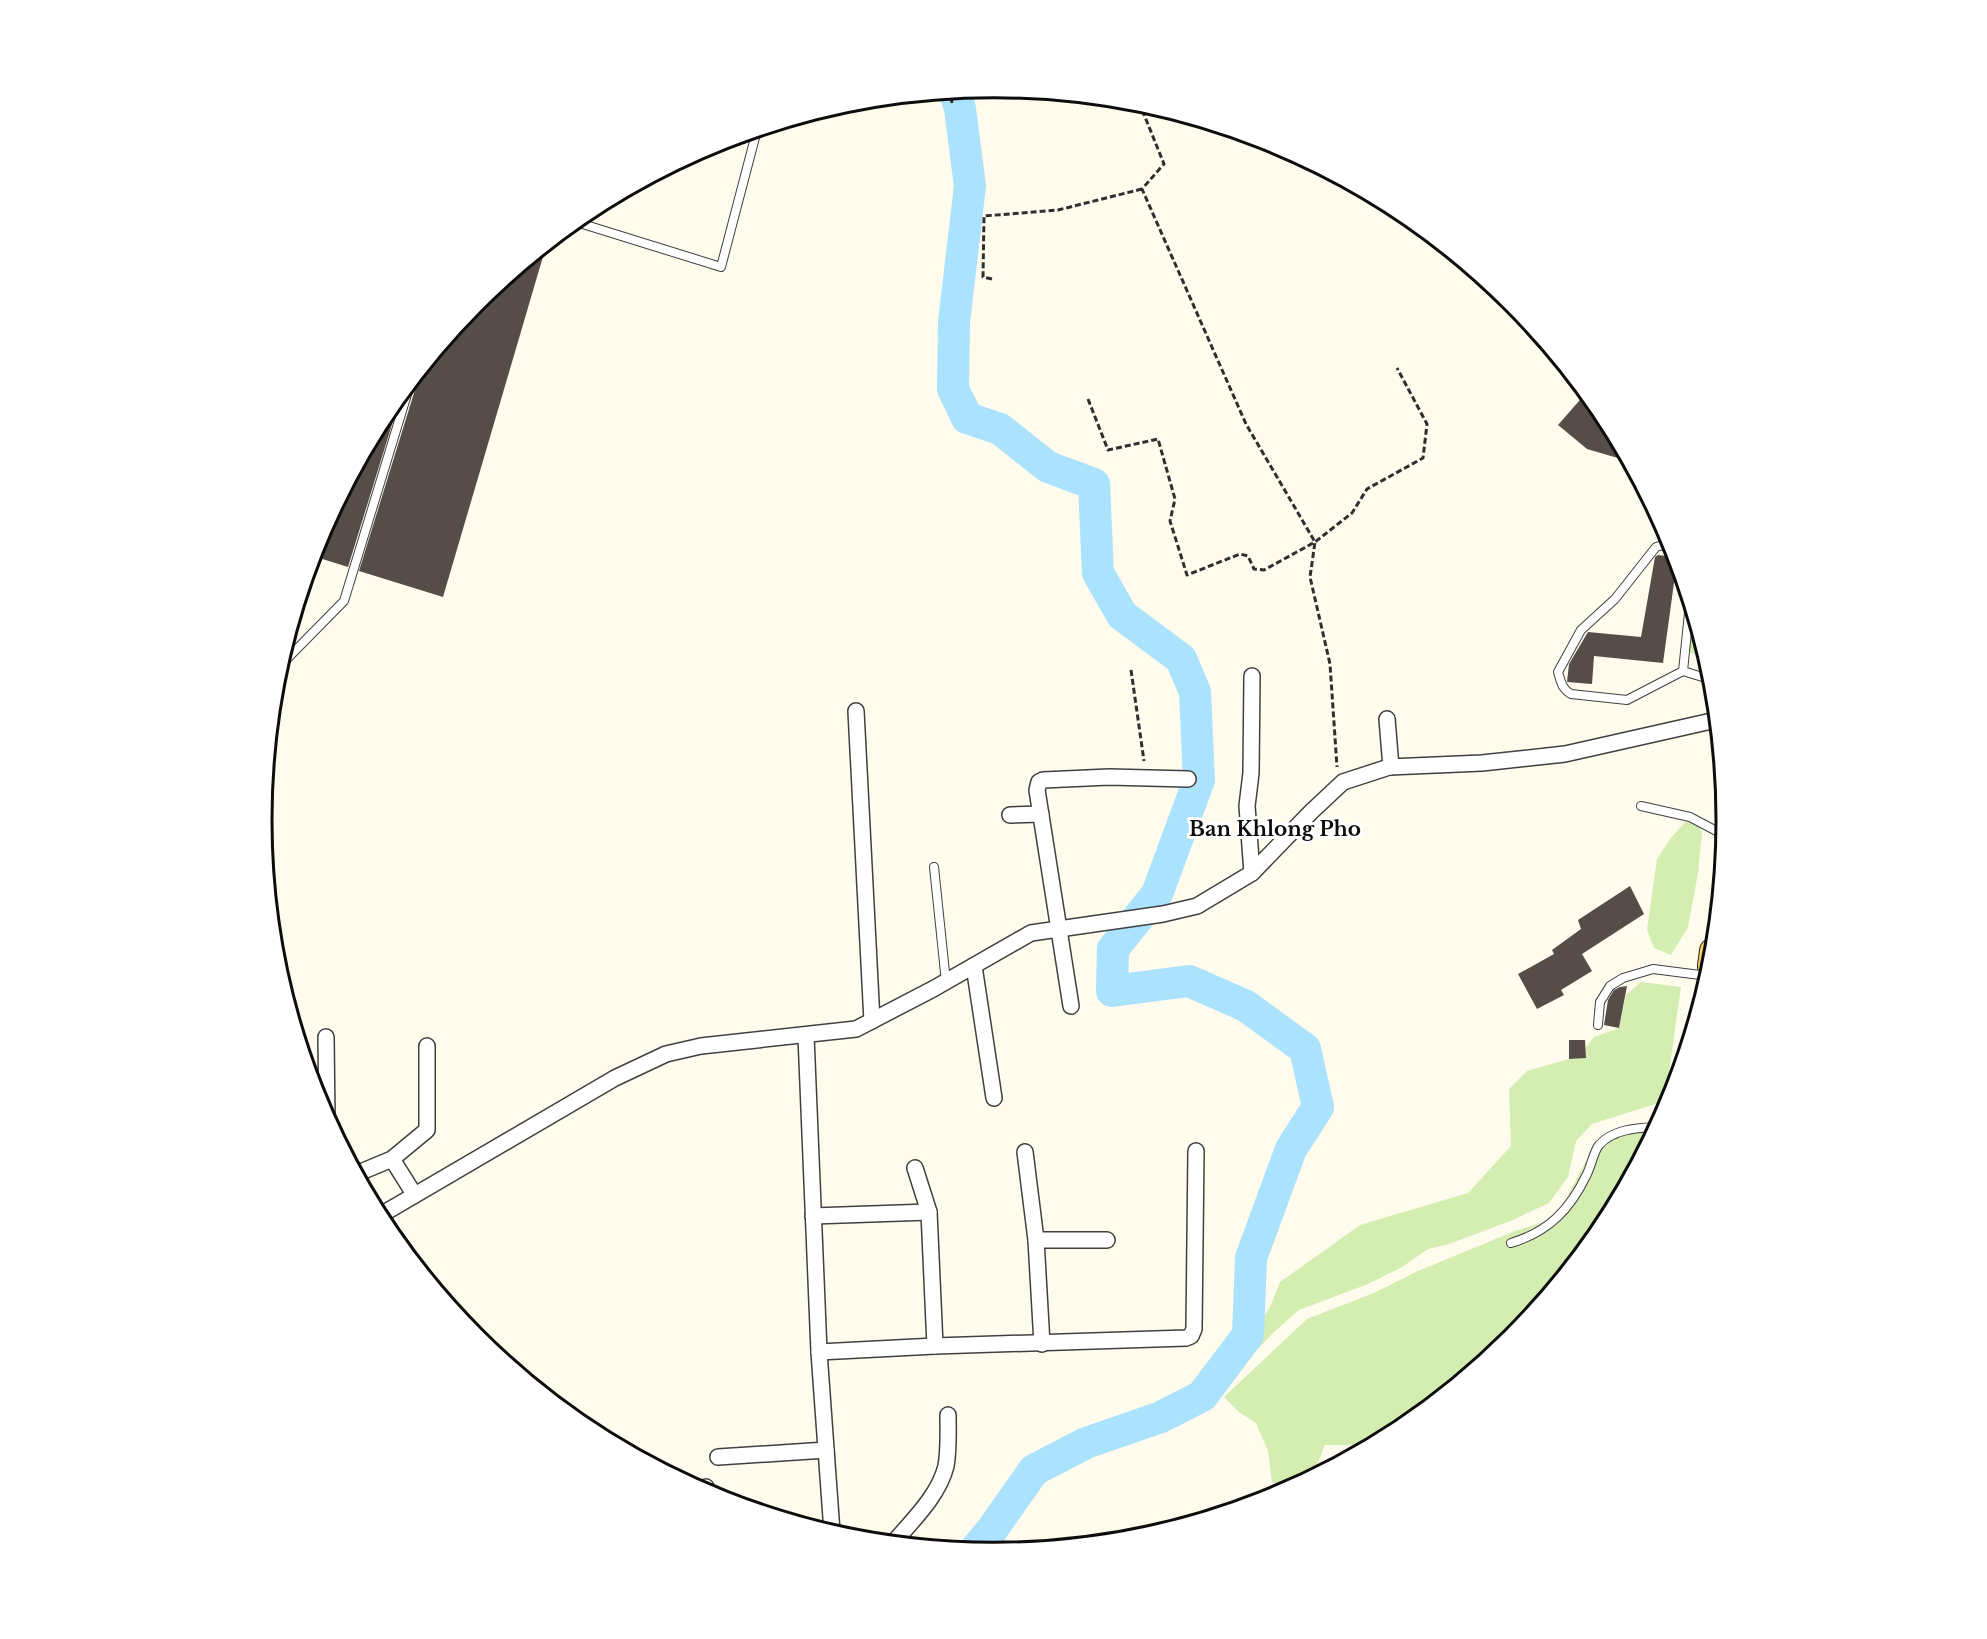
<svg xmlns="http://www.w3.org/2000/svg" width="1987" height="1639" font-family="'Libre Baskerville',serif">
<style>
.green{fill:#d4eeb2}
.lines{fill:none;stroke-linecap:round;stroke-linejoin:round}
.river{stroke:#abe2fd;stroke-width:32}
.building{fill:#574d48}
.service-casing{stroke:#404040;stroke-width:10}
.minor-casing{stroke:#404040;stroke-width:18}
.primary-casing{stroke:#1e1e1e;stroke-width:28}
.path{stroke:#2f2f2f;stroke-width:3;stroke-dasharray:6 3;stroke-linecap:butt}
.service{stroke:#fff;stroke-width:8}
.minor{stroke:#fff;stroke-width:15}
.primary{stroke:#ffd05d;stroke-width:26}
.labels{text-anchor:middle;stroke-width:6;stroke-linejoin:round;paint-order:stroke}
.quarter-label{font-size:20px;font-weight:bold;fill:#0d0d0d;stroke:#fff}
.rim{fill:none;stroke:#0d0d0d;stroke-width:3}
</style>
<rect width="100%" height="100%" fill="#fffbed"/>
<!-- green -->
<g class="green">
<polygon points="1688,599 1706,658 1682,650"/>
<polygon points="1686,821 1696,822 1702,832 1698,873 1688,927 1671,955 1654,948 1647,930 1657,859 1670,839"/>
<polygon points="1641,982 1681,987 1665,1101 1592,1124 1576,1141 1568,1177 1549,1203 1513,1220 1449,1244 1428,1249 1402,1267 1368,1284 1299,1310 1274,1332 1219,1390 1270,1307 1280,1282 1360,1225 1468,1193 1511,1146 1509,1089 1527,1071 1569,1059 1586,1058 1586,1047 1594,1037 1619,1028 1626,995"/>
<polygon points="1640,1127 1650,1131 1648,1141 1602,1227 1511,1338 1400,1429 1366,1447 1359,1445 1325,1445 1313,1475 1289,1488 1272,1482 1268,1451 1256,1423 1239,1412 1224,1397 1307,1319 1376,1292 1418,1271 1515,1231 1556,1218 1587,1159 1612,1130"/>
</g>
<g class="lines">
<!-- river -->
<polyline class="river" points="955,91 960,109 970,186 954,322 953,389 967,418 1000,429 1048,467 1094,484 1098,573 1122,615 1181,659 1195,692 1199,780 1157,894 1113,949 1112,991 1189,981 1246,1006 1305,1049 1318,1107 1291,1149 1251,1258 1248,1335 1202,1396 1161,1417 1086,1443 1034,1470 991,1531 975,1550"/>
</g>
<!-- building -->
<g class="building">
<polygon points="547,243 443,597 359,571 418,380 416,374 476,301"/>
<polygon points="402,392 348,567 316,557 327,520 385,412"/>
<polygon points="1586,393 1603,413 1628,461 1587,449 1558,425"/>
<polygon points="1658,555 1676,557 1677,561 1663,663 1594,656 1592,684 1567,682 1569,664 1588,632 1641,637 1655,557"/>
<polygon points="1630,886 1644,914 1582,954 1592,971 1561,990 1564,995 1537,1009 1518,974 1554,954 1552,950 1581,929 1578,920"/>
<polygon points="1627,986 1619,1028 1604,1025 1608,1000 1614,990 1620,987"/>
<polygon points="1569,1040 1585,1040 1586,1058 1569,1059"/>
</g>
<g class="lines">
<defs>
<g id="service">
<polyline points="573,221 721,267 757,130"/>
<path d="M1671,543L1656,547L1615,599L1581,630L1558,672C1561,682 1562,689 1571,694L1627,700L1683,671"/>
<polyline points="1690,603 1683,671 1712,680"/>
<polyline points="278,668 344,601 412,378"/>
<polyline points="1641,806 1690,817 1724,835"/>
<polyline points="934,867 946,982"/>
<polyline points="1598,1025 1600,1002 1610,986 1623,978 1653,969 1708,976"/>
<path d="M1511,1243C1548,1232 1570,1210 1587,1174C1591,1166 1594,1151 1599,1145C1613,1129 1637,1128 1656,1127"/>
</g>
<g id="minor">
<polyline points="856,711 872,1021"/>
<polyline points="1387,719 1391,767"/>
<polyline points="1010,815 1041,814"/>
<polyline points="1252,873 1247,806 1251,773 1252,676"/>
<polyline points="974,966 994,1098"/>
<polyline points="1071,1006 1037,790 1039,782 1043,780 1109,777 1188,779"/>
<polyline points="806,1036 819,1352 832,1532"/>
<polyline points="326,1037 327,1120"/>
<polyline points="1025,1152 1036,1240 1042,1344"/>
<polyline points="392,1159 414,1194"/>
<polyline points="915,1168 929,1212 935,1346"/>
<polyline points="356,1174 392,1159 427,1130 427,1046"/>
<polyline points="379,1216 615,1078 666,1054 701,1046 856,1029 933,989 1031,933 1163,914 1197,906 1252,873 1311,812 1343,782 1389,767 1482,763 1565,754 1716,720"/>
<polyline points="813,1216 929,1212"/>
<polyline points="1036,1240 1107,1240"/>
<polyline points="819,1352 935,1346 1186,1338 1191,1336 1194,1329 1196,1151"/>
<polyline points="718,1457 826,1450"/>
<polyline points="706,1487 706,1492"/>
<path d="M894,1542C913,1520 939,1495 946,1466C949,1450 948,1431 948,1415"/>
</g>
<polyline id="primary" points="1711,966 1713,951"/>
</defs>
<!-- service casing -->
<use href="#service" class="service-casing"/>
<!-- minor casing -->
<use href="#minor" class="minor-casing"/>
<!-- primary casing -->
<use href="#primary" class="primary-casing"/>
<!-- path -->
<g class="path">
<polyline points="950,91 952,103"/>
<polyline points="1139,102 1164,164 1142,189 1246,424 1315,542 1310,577 1330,664 1337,767"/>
<polyline points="992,279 983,277 984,216 1058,210 1142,189"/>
<polyline points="1088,399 1108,450 1158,439 1175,499 1170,521 1187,575 1240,554 1248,556 1254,569 1264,570 1315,542 1352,513 1367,489 1423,458 1427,424 1397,368"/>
<polyline points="1131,670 1144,761"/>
</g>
<!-- service -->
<use href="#service" class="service"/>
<!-- minor -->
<use href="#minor" class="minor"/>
<!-- primary -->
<use href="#primary" class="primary"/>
</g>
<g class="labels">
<!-- quarter labels -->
<g class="quarter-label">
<text x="1275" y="836">Ban Khlong Pho</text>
</g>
</g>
<!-- crop -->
<path d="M0 0H1987V1639H0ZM272 820a722 722 0 1 1 1444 0a722 722 0 1 1-1444 0Z" fill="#fff" fill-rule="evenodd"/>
<path class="rim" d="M272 820a722 722 0 1 1 1444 0a722 722 0 1 1-1444 0Z"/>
</svg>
